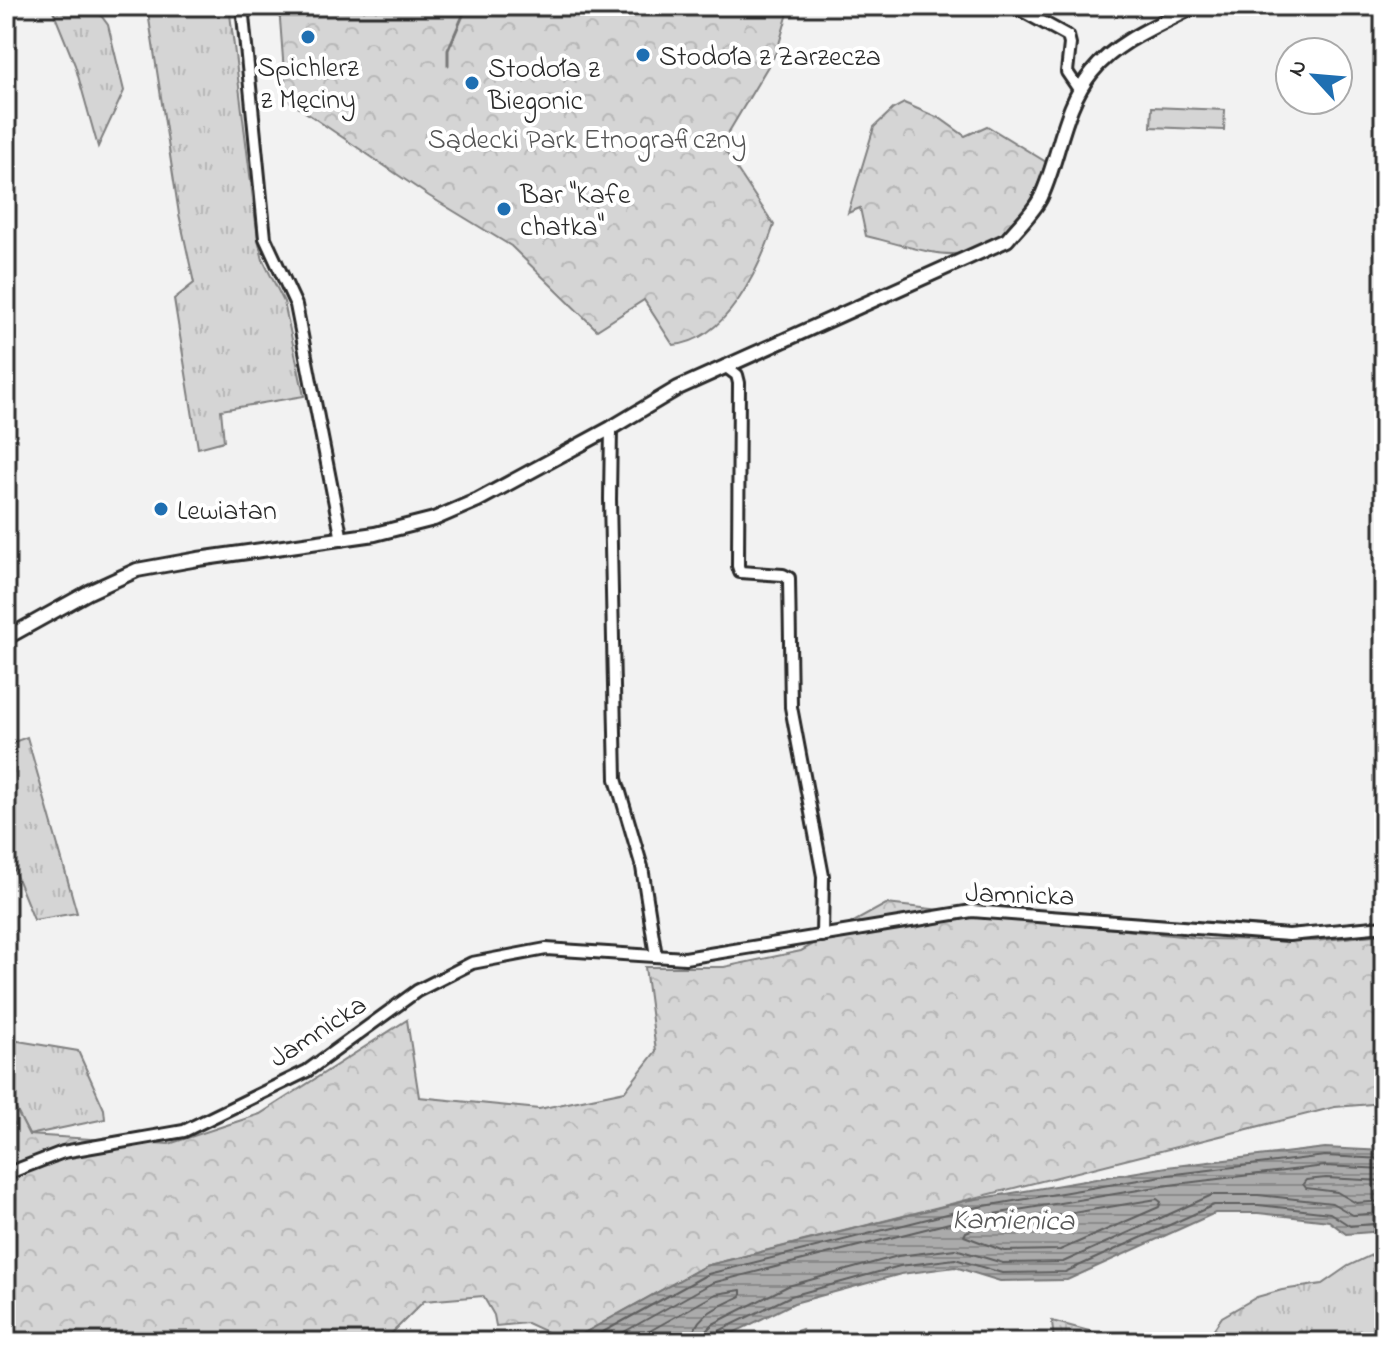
<svg xmlns="http://www.w3.org/2000/svg" width="1390" height="1348" font-family="'Indie Flower',sans-serif">
<style>
.grass{fill:url(#grass-tufts);stroke:#808080;stroke-width:2}
.forest{fill:url(#forest-crowns);stroke:#808080;stroke-width:2}
.pitch{fill:#d5d5d5;stroke:#808080;stroke-width:2}
.water{fill:url(#water-rules);stroke:#787878;stroke-width:2}
.lines{fill:none;stroke-linecap:round;stroke-linejoin:round}
.shore{stroke:#5e5e5e;stroke-width:2}
.stream{stroke:#787878;stroke-width:3}
.minor-casing{stroke:#2b2b2b;stroke-width:16}
.tertiary-casing{stroke:#2b2b2b;stroke-width:18}
.minor{stroke:#fff;stroke-width:10}
.tertiary{stroke:#fff;stroke-width:12}
.poi-dot{fill:#1f6fb2;stroke:#fff;stroke-width:3}
.labels{text-anchor:middle;stroke-width:8;stroke-linejoin:round;paint-order:stroke}
.poi-label{font-size:28px;fill:#2b2b2b;stroke:#fff;text-anchor:start}
.park-label{font-size:28px;fill:#565656;stroke:#fff}
.street-label{font-size:28px;fill:#2b2b2b;stroke:#fff}
.water-label{font-size:30px;font-style:italic;fill:#585858;stroke:#fff}
</style>
<defs>
<pattern id="grass-tufts" width="24" height="20" patternUnits="userSpaceOnUse" patternTransform="scale(2)"><rect width="24" height="20" fill="#d5d5d5"/><path d="M3 7l-1-3M5 7V3M7 7l1-3M15 17l-1-3M17 17v-4M19 17l1-3" fill="none" stroke="#b7b7b7"/></pattern>
<pattern id="forest-crowns" width="20" height="18" patternUnits="userSpaceOnUse" patternTransform="scale(2)"><rect width="20" height="18" fill="#d5d5d5"/><path d="M2 6a3 3 0 1 1 6 0M12 15a3 3 0 1 1 6 0" fill="none" stroke="#b7b7b7"/></pattern>
<pattern id="water-rules" width="6" height="5" patternUnits="userSpaceOnUse" patternTransform="scale(2)"><rect width="6" height="5" fill="#ababab"/><path d="M0 2.5h6" fill="none" stroke="#8b8b8b"/></pattern>
</defs>
<rect width="100%" height="100%" fill="#f2f2f2"/>
<filter id="ink" filterUnits="userSpaceOnUse"><feTurbulence type="fractalNoise" baseFrequency=".0125" numOctaves="2"/><feDisplacementMap in="SourceGraphic" scale="16" xChannelSelector="R" yChannelSelector="G"/><feConvolveMatrix kernelMatrix="1 2 1 2 8 2 1 2 1" color-interpolation-filters="sRGB"/></filter>
<g filter="url(#ink)">
<!-- grass -->
<g class="grass">
<polygon points="51,6 94,6 108,25 124,91 98,147 75,65"/>
<polygon points="147,6 229,6 258,239 263,260 284,302 304,396 221,410 224,441 198,448 174,299 194,283 179,214"/>
<polygon points="27,737 77,913 34,920 6,851 6,745"/>
<polygon points="6,1039 78,1051 104,1109 105,1119 29,1135 6,1090"/>
<polygon points="1384,1249 1384,1342 1205,1342 1222,1317 1257,1297 1282,1290 1322,1284 1348,1266"/>
<polygon points="1052,1321 1130,1342 1054,1342"/>
<polygon points="802,1329 804,1342 765,1342"/>
</g>
<!-- forest -->
<g class="forest">
<path d="M279,6H790L777,51L721,145L774,225C759,269 727,341 673,345L644,300L597,330L511,246L429,196L286,99Z"/>
<path d="M904,103L941,119L965,136L987,126L1046,162C1034,202 1009,244 963,253C937,258 893,242 866,236L860,208L848,213L874,127L893,109Z"/>
<polygon points="886,904 1208,939 1315,941 1384,934 1384,1103 1335,1107 705,1266 568,1342 527,1323 496,1326 494,1315 483,1296 424,1301 383,1342 6,1342 6,1090 29,1135 169,1144 260,1114 407,1020 419,1097 539,1109 625,1091 656,1051 645,967 724,967 801,951"/>
</g>
<!-- pitch -->
<polygon class="pitch" points="1152,107 1225,110 1224,130 1151,127"/>
<!-- water -->
<polygon class="water" points="1325,1148 1384,1151 1384,1231 1346,1234 1329,1221 1258,1213 1215,1213 1067,1280 1000,1281 955,1267 901,1274 794,1303 715,1342 568,1342 705,1266 965,1201 1167,1167"/>
<g class="lines">
<!-- shore -->
<g class="shore">
<polyline points="1384,1181 1326,1178 1306,1180 1303,1184 1306,1188 1337,1192 1356,1203 1384,1201"/>
<polygon points="1157,1199 1161,1202 1159,1207 1060,1250 1004,1251 964,1236 966,1232 971,1230"/>
<polyline points="585,1342 708,1274 967,1209 1168,1175 1325,1156 1384,1159"/>
<polyline points="606,1342 712,1283 969,1218 1169,1185 1325,1166 1384,1169"/>
<path d="M630,1342L716,1294L741,1290V1296C719,1307 693,1314 692,1342"/>
<polyline points="704,1342 706,1331 713,1324 788,1286 898,1256 955,1249 1003,1263 1063,1262 1212,1195 1258,1195 1332,1203 1353,1215 1384,1213"/>
<polyline points="714,1342 719,1331 791,1296 900,1266 955,1259 1002,1273 1065,1272 1214,1205 1258,1205 1330,1213 1350,1226 1384,1223"/>
</g>
<!-- stream -->
<polyline class="stream" points="448,65 448,50 467,6"/>
<defs>
<g id="minor">
<polyline points="242,6 265,238 296,305 342,540"/>
<polyline points="1013,6 1068,36 1070,44 1067,72 1080,91"/>
<polyline points="725,366 737,375 739,383 738,566 740,572 783,575 789,578 791,707 823,876 822,936"/>
<polyline points="611,428 610,499 616,779 642,867 656,956"/>
<polyline points="6,1174 63,1152 184,1131 307,1071 417,991 472,963 546,949 685,958 972,911 1289,935 1384,926"/>
</g>
<path id="tertiary" d="M6,638L89,592L137,570L198,559L375,534L434,519L478,500L611,428L678,388L1007,240C1018,226 1034,212 1041,197C1060,156 1063,107 1092,72C1118,40 1159,25 1195,6"/>
</defs>
<!-- minor casing -->
<use href="#minor" class="minor-casing"/>
<!-- tertiary casing -->
<use href="#tertiary" class="tertiary-casing"/>
<!-- minor -->
<use href="#minor" class="minor"/>
<!-- tertiary -->
<use href="#tertiary" class="tertiary"/>
</g>
</g>
<!-- markers -->
<g class="poi-dot">
<circle cx="308" cy="37" r="8"/>
<circle cx="643" cy="55" r="8"/>
<circle cx="472" cy="83" r="8"/>
<circle cx="504" cy="209" r="8"/>
<circle cx="161" cy="509" r="8"/>
</g>
<g class="labels">
<!-- poi labels -->
<g class="poi-label">
<text x="659" y="65">Stodoła z Zarzecza</text>
<text x="308" y="76" text-anchor="middle">Spichlerz<tspan x="308" dy="32">z Męciny</tspan></text>
<text x="488" y="77">Stodoła z<tspan x="488" dy="32">Biegonic</tspan></text>
<text x="520" y="203">Bar "Kafe<tspan x="520" dy="32">chatka"</tspan></text>
<text x="177" y="519">Lewiatan</text>
</g>
<!-- park labels -->
<g class="park-label">
<text x="587" y="148">Sądecki Park Etnograficzny</text>
</g>
<!-- street labels -->
<g class="street-label">
<text transform="translate(1020 893) rotate(2)" y="10">Jamnicka</text>
<text transform="translate(317 1030) rotate(-33)" y="10">Jamnicka</text>
</g>
<!-- water labels -->
<g class="water-label">
<text transform="translate(1013 1219) rotate(1)" y="10">Kamienica</text>
</g>
</g>
<!-- margin -->
<rect width="1390" height="1348" fill="none" stroke="#fff" stroke-width="32"/>
<rect x="16" y="16" width="1358" height="1316" fill="none" stroke="#2b2b2b" stroke-width="3" filter="url(#ink)"/>
<!-- north arrow -->
<g transform="translate(1314 76) rotate(296)"><circle r="38" fill="#ffffff" stroke="#aaaaaa" stroke-width="2"/>
<path d="M0-6L14 30L0 20L-14 30Z" fill="#1f6fb2"/>
<text y="-12" font-size="22" font-weight="bold" text-anchor="middle" fill="#2b2b2b">N</text>
</g>
</svg>
